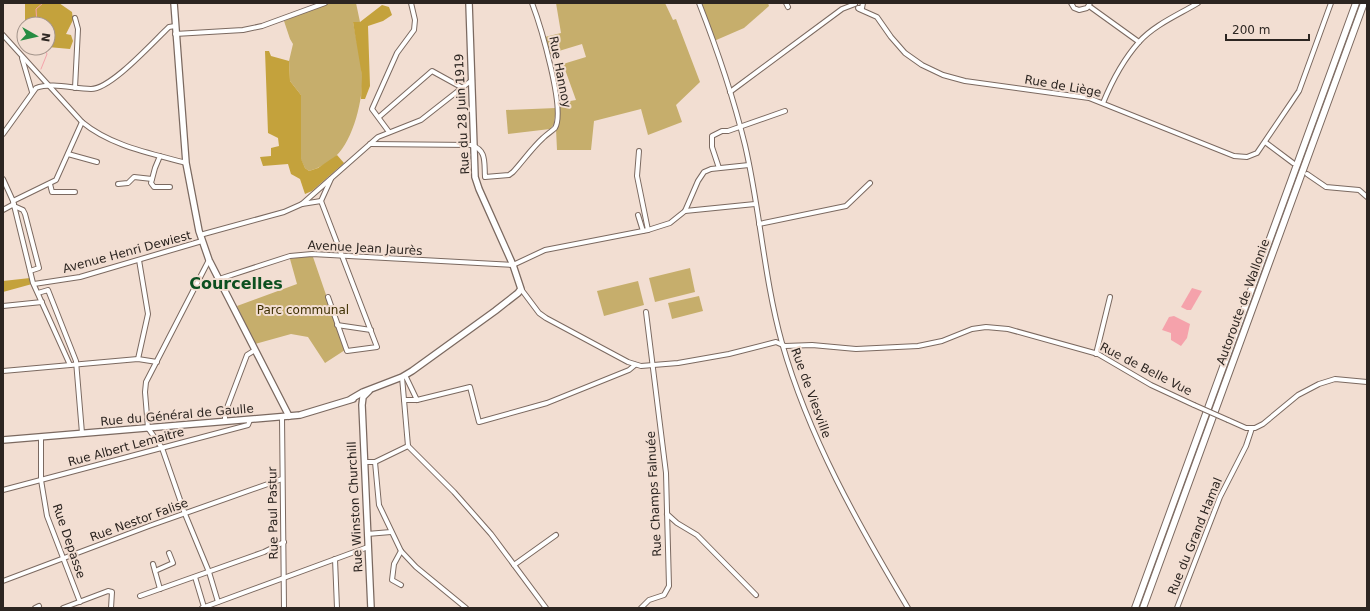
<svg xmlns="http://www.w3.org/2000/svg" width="1370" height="611" font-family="'DejaVu Sans',sans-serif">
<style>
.green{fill:#c6ae6c}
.forest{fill:#c4a23c}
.water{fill:#f5a2ab}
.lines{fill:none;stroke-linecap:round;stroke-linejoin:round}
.stream{stroke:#f5a2ab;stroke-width:1}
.minor-casing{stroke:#7b6960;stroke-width:6}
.major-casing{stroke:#7b6960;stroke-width:8}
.highway-casing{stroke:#7b6960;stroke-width:8}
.minor{stroke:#fff;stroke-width:4}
.major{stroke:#fff;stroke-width:5.5}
.highway{stroke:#fff;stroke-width:6}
.minor-bridge-casing{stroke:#7b6960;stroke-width:6;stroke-linecap:butt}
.minor-bridge{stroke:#fff;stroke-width:4}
.labels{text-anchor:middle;stroke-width:4;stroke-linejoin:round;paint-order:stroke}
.street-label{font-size:12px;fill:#2c2521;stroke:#f2ded2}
.park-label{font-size:12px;fill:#3e3003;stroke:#f2ded2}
.district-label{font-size:16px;font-weight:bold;fill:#0c4f20;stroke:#f2ded2}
</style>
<rect width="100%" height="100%" fill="#f2ded2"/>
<!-- green -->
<g class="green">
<path d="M328,3H356L360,22H353L354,27C357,43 361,59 362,75C364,97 353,141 336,156C328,163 319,168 309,171L305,168L301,160V95L290,81L289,61L293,44L290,39L284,21Z"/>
<polygon points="556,3 665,3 673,20 676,19 700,82 676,105 682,122 648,135 641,109 594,121 591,150 557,150 556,129 559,103 576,100 563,64 586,57 582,44 549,54 545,37 561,33"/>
<polygon points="701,3 768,3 769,6 744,28 714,41"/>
<polygon points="556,108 554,124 550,129 508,134 506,110"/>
<polygon points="302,257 313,257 345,350 325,363 308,337 291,334 255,344 237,306 297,284 290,259"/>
<polygon points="690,268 695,292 655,302 649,278"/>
<polygon points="638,281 644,305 604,316 597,291"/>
<polygon points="699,296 703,311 672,319 668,303"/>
</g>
<!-- forest -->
<g class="forest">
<polygon points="25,3 59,3 72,12 73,20 66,34 71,35 73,41 70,49 48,47 48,24 33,24 32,20 25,20"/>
<polygon points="382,5 389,7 392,15 383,21 368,26 370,86 365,99 361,99 362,76 353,22 360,22"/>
<polygon points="265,51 269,51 271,56 289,61 290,81 301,95 301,159 305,168 309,171 318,168 337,155 344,163 312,191 305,194 300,179 291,174 288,164 263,166 260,157 271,156 271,148 279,146 278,138 268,133"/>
<polygon points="30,278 32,284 3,292 3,281"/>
</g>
<!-- water -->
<g class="water">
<polygon points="1192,288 1202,291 1191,310 1187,310 1181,307"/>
<polygon points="1174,316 1190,324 1187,338 1181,346 1171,340 1171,333 1162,330 1169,317"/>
</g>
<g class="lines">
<!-- stream -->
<g class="stream">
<polyline points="37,24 36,9 43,3"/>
<polyline points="41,69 47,54 44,48"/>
</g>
<defs>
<g id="minor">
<path d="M699,3C717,49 733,96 745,145C760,209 764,279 782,343C809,438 858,524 908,608"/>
<polyline points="786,3 788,7"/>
<polyline points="1071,3 1074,8 1079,10 1087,8 1090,3"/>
<polyline points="1089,6 1139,42"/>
<polyline points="858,8 862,8 863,3"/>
<polyline points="859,9 877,17 891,37 905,53 922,65 943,75 965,81 1089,98 1234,156 1247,157 1257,153 1299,91 1331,3"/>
<polyline points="75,18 78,29 75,88"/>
<polyline points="175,34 243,30 262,26 325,3"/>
<path d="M3,35L82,122C111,146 150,153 186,163"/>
<polyline points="22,58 32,92"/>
<polyline points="730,92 842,9 855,4"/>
<path d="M1103,103C1112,81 1123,60 1139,42C1154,25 1178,15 1198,3"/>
<polyline points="379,117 432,71 461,87"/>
<polyline points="389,132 372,109 397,53 414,30 415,20 411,3"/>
<path d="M3,134L36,88C52,82 74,89 91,89C111,89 152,43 169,27L175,26"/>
<polyline points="1265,142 1293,163"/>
<path d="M370,144L471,145C487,150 484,162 485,177L509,175L513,172C523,161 532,148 543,138C547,134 552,131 555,128C566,110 540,24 532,3"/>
<polyline points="639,151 637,176 648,230"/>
<polyline points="68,154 97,162"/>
<polyline points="160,156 155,168 151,183 154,187 170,187"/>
<polyline points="719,168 712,147 712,136 722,131 728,131 785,111"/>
<polyline points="1307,174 1326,187 1359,190 1367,197"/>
<polyline points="3,179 13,201 33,283 70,365"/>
<polyline points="50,184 52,192 75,192"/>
<polyline points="118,184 128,183 134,177 152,179"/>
<polyline points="13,201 56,180 82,122"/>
<polyline points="321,201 377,347 347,351 328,297"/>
<polyline points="321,201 331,179"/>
<polyline points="302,204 321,201"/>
<polyline points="14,206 23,210 25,214 39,268 30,271"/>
<polyline points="3,210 14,204"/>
<polyline points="685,211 755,204"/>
<polyline points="638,215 643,231"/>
<polyline points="759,224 846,206 870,183"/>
<polyline points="200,235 284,212 302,204 378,137 421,120 472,80"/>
<polyline points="209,260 146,382 145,392 148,428 162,448 185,514 209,572 218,602"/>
<polyline points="219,279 290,256 312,254 513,265 545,250 648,230 670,223 685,211 698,181 704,172 711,169 749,165"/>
<polyline points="34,284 80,277 202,241"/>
<polyline points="521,289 539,313 546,318 628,362 641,366 678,363 729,354 776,342 785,346 812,345 856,349 918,346 942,341 972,329 986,327 1008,329 1098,354 1151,385 1194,405"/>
<polyline points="38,293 48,290 76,361 82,433"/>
<polyline points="3,306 42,302"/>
<polyline points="337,325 371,330"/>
<polyline points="1096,354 1110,297"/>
<polyline points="138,359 148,314 139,260"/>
<polyline points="3,371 138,359 157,362"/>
<polyline points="405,375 417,400"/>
<polyline points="402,377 408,446"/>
<polyline points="404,400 417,400 470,387 479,422 547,403 629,370 635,365"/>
<polyline points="282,417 284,608"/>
<polyline points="1228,420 1246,428 1255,428 1263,424 1298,395 1319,384 1335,379 1367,382"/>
<polyline points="225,421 225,413 247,355 255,350"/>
<polyline points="41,437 41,480 47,516 80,602"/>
<polyline points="408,446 454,492 491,534 546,608"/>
<polyline points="364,462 375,462 408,446"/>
<polyline points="375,462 379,505 401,551 416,567 466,608"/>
<polyline points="3,490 248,425 250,420"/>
<polyline points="667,514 677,523 697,535 756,595"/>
<polyline points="367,534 391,532"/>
<polyline points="401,551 394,564 392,580 401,585"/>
<polyline points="335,559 337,608"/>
<polyline points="153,564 160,589"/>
<polyline points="514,565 556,535"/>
<polyline points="155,571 173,563 169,553"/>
<polyline points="195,577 204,607"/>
<polyline points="3,581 149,526 282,479"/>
<polyline points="140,596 264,552 284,542"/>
<polyline points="35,608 39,606"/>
<polyline points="63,608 108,591 112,592 111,608"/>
<polyline points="202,608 368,547"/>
<polyline points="641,608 649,600 664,595 669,586 666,473 646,312"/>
<polyline points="1177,608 1220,497 1246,446 1252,428"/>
</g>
<g id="major">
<polyline points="174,3 186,163 199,231 209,260 289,416"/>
<polyline points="369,391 363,397 362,405 371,608"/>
<polyline points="351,399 363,392 402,377 412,371 495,311 518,293 521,289 513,265 479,189 475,177 469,3"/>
<polyline points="3,440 289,416 300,415 353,399"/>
</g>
<g id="highway">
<polyline points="1135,608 1356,3"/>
<polyline points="1143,608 1364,3"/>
</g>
</defs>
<!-- minor casing -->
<use href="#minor" class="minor-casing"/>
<!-- major casing -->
<use href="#major" class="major-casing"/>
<!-- highway casing -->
<use href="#highway" class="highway-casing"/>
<!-- minor -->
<use href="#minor" class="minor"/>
<!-- major -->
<use href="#major" class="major"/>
<!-- highway -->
<use href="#highway" class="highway"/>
<defs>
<polyline id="minor-bridge" points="1194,405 1228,420"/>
</defs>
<!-- minor-bridge casing -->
<use href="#minor-bridge" class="minor-bridge-casing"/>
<!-- minor-bridge -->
<use href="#minor-bridge" class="minor-bridge"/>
</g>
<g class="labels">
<!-- street labels -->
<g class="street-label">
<text transform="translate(560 72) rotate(79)" y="4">Rue Hannoy</text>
<text transform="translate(1063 86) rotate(10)" y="4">Rue de Liège</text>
<text transform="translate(462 114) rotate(-93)" y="4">Rue du 28 Juin 1919</text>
<text transform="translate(365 248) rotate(3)" y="4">Avenue Jean Jaurès</text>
<text transform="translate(127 252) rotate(-15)" y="4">Avenue Henri Dewiest</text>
<text transform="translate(1243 302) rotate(-70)" y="4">Autoroute de Wallonie</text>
<text transform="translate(1146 369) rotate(27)" y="4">Rue de Belle Vue</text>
<text transform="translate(811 393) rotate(70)" y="4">Rue de Viesville</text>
<text transform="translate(177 415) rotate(-5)" y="4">Rue du Général de Gaulle</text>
<text transform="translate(126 447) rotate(-15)" y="4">Rue Albert Lemaitre</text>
<text transform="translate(654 494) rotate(-93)" y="4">Rue Champs Falnuée</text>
<text transform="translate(355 507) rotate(-93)" y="4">Rue Winston Churchill</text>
<text transform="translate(273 513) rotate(-91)" y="4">Rue Paul Pastur</text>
<text transform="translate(139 520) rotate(-20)" y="4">Rue Nestor Falise</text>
<text transform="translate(1195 536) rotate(-68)" y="4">Rue du Grand Hamal</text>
<text transform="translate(69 541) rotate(71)" y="4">Rue Depasse</text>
</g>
<!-- park labels -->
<g class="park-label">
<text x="303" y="314">Parc communal</text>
</g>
<!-- district labels -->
<g class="district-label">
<text x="236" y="289">Courcelles</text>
</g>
</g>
<!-- border -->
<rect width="1370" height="611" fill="none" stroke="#2c2521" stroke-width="8"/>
<!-- north arrow -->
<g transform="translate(36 36) rotate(98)"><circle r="19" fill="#f2ded2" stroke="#a3948b"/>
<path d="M0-3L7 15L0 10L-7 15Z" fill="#268c42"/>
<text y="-6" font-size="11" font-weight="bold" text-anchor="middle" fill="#2c2521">N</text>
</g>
<!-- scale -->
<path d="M1226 34v6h83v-6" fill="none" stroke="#2c2521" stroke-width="2"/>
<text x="1232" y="34" font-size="12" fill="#2c2521" stroke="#f2ded2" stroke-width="3" paint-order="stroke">200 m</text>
</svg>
